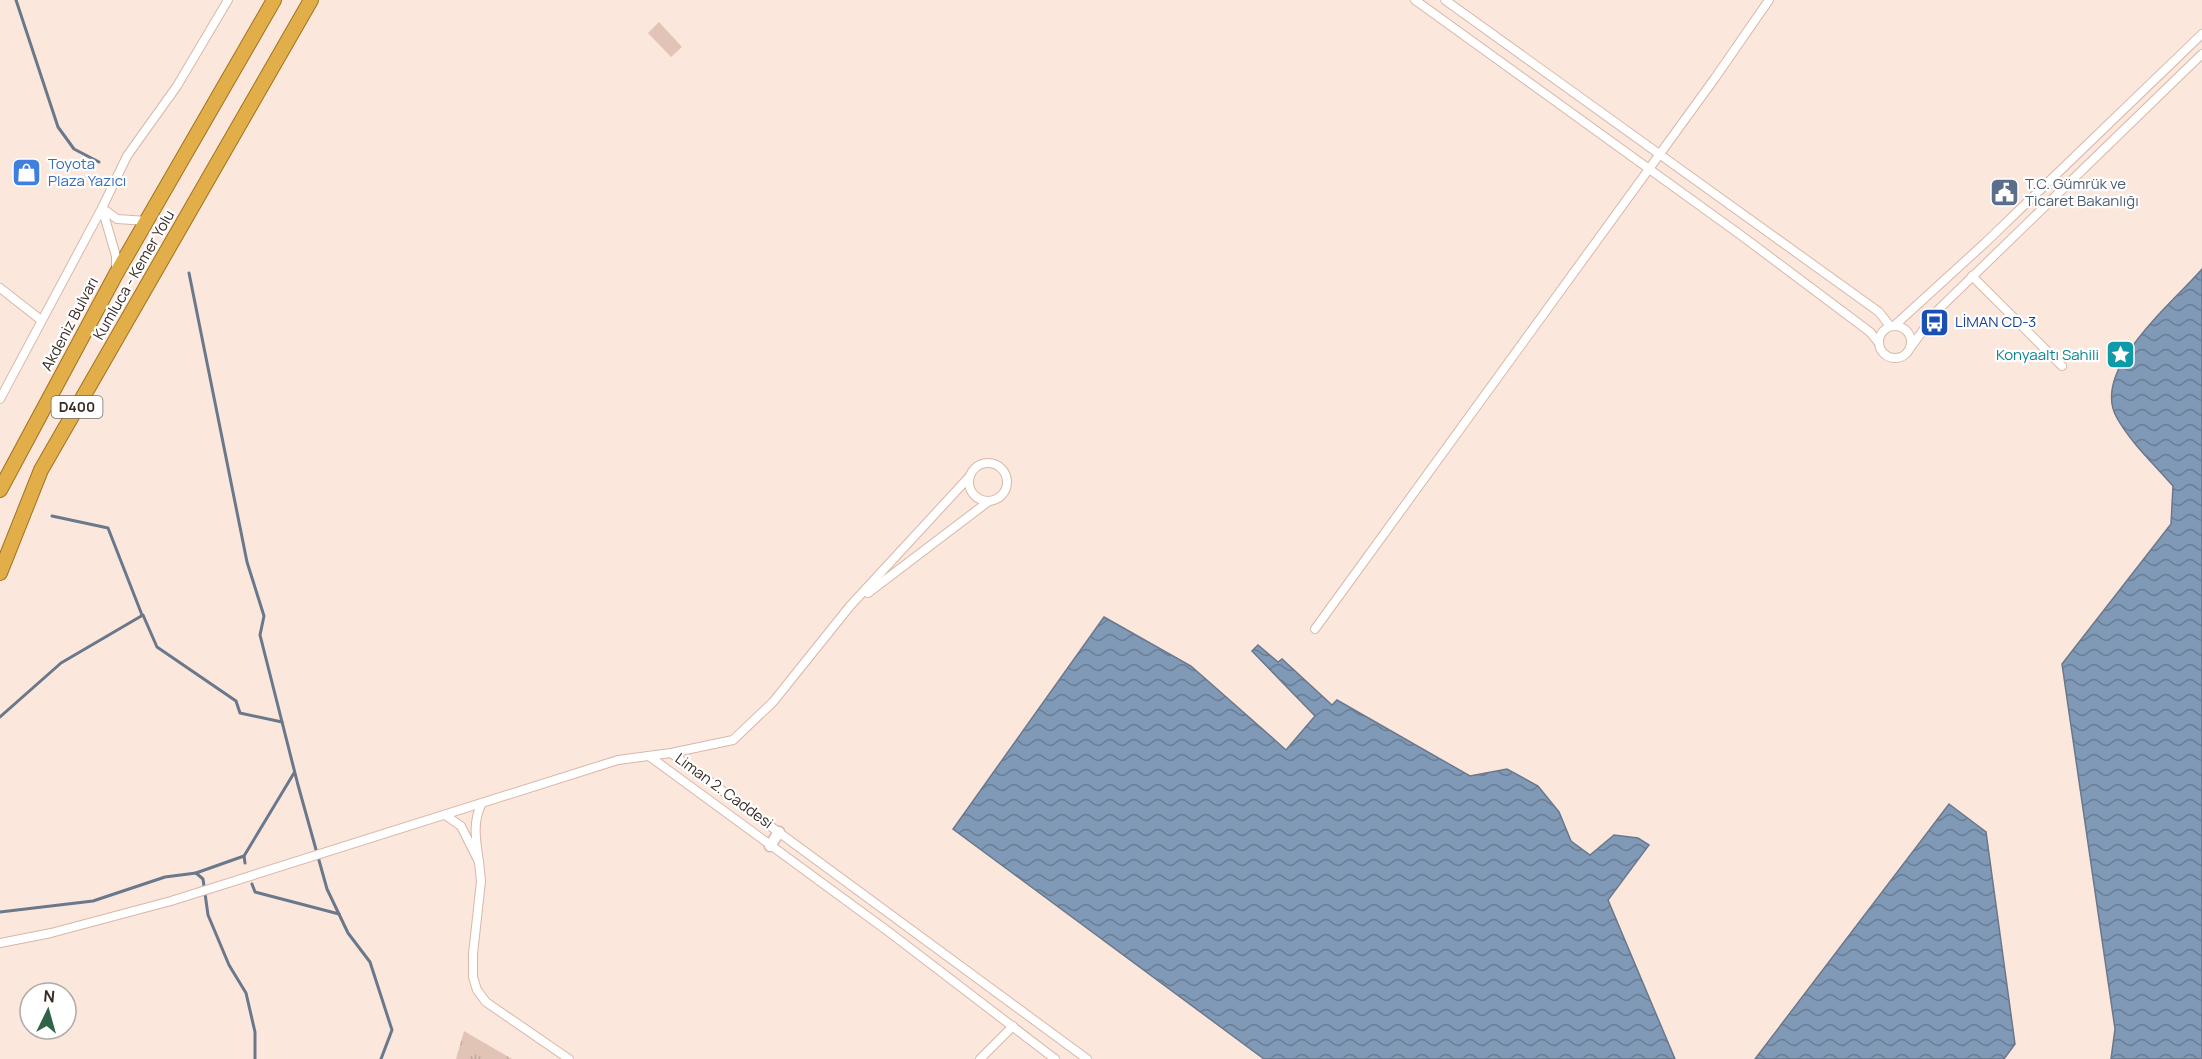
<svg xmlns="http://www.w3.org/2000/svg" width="2202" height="1059" font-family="Manrope,sans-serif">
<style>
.grass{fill:url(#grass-tufts)}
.pitch{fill:#e1c4b5}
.water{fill:url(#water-waves);stroke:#6a788b;stroke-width:1.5}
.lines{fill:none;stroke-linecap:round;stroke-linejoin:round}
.stream{stroke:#6a788b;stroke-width:3}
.minor-casing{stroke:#d8b7a7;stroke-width:10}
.tertiary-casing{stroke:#d8b7a7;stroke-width:13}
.trunk-casing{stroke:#a1721f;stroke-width:16}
.minor{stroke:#fff;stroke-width:8}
.tertiary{stroke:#fff;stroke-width:10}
.trunk{stroke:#e2ae4a;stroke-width:14}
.labels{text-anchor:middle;stroke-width:4.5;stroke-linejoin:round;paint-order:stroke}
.shield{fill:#fff;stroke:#746b66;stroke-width:1.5}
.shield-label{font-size:14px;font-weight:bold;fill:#382b24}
.shop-label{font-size:15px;fill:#366cbe;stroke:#fff;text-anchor:start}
.service-label{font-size:15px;fill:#4e5e75;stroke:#fff;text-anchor:start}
.street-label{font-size:15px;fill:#382b24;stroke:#fff}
.transit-label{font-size:15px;fill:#164399;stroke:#fff;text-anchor:start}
.culture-label{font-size:15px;fill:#0d838f;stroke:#fff;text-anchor:end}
</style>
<defs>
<pattern id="grass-tufts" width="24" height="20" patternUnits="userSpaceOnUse" patternTransform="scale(1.5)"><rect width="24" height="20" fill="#e1c4b5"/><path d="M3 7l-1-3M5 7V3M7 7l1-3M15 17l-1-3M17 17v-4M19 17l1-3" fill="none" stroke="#c2a99c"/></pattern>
<pattern id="water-waves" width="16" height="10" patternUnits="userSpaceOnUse" patternTransform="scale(1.5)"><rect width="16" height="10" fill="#7f99b7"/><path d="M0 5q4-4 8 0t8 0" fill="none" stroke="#697d95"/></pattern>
</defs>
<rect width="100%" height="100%" fill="#fce7dc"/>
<!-- grass -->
<polygon class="grass" points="464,1031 512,1059 456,1059"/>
<!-- pitch -->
<polygon class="pitch" points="659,22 682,47 671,57 648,33"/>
<!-- water -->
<g class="water">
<path d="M2202,269V1059H2111L2115,1029L2062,664L2171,524L2173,486C2154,464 2131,443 2117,418C2089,370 2175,301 2202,269Z"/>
<polygon points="1104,617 1191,666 1286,750 1315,716 1252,651 1258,645 1278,662 1282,659 1332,705 1337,700 1470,776 1507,769 1538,786 1559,812 1571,841 1590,855 1614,835 1638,838 1649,845 1608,900 1675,1059 1264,1059 953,829"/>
<polygon points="1949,804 1986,832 2015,1044 2004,1059 1755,1059"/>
</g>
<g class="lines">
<!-- stream -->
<g class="stream">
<polyline points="16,0 58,127 74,149 99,162"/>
<polyline points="189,273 247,562 264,616 260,635 298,785 327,889 348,933 370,962 392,1030 381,1059"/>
<polyline points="52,516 108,528 142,615"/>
<polyline points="0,717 61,663 143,615 157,647 236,701 240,713 282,722"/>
<polyline points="245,863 244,856 294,773"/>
<polyline points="196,873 244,856"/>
<polyline points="252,884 255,892 339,914"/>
<polyline points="0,912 93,901 165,877 196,873 203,879 208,915 229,965 246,993 255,1032 255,1059"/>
</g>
<defs>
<g id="minor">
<polyline points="1415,0 1742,236 1870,332 1879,343"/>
<polyline points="1445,0 1879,312 1890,326"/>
<polyline points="102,208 116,256 116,271"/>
<polyline points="102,208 117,219 147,221"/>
<polyline points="1972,276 2062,366"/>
<polyline points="0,288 41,320"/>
<polyline points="1894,326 1985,243 2202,34"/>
<circle cx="1895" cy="342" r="16"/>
<polyline points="1910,348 1939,309 2202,54"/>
<polyline points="0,399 102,208 127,156 177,86 228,0"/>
<circle cx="988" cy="482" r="19"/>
<polyline points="868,593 989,501"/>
<polyline points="1315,629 1715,78 1769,0"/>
<polyline points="671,753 733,740 773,702 850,606 970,476"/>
<polyline points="649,756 889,932 1055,1059"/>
<path d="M445,815L461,826L479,862C476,841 472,822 482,803"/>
<polyline points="479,862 481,881 473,954 473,977 477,990 486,1002 569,1059"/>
<polyline points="0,943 51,933 171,901 618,760 671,753 1087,1059"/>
<polyline points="980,1059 1013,1026"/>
</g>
<polyline id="tertiary" points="770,846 779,832"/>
<g id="trunk">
<polyline points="0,490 116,274 274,0"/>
<polyline points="0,573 41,470 311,0"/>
</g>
</defs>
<!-- minor casing -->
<use href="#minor" class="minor-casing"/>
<!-- tertiary casing -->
<use href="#tertiary" class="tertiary-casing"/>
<!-- trunk casing -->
<use href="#trunk" class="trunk-casing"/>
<!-- minor -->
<use href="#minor" class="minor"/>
<!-- tertiary -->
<use href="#tertiary" class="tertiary"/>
<!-- trunk -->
<use href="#trunk" class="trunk"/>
</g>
<!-- icons -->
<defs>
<symbol id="shop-square" viewBox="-11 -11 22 22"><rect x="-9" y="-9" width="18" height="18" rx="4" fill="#3f7fe0" stroke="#fff"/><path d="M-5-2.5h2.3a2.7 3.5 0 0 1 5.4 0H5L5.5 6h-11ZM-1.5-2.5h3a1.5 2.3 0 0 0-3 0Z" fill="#fff"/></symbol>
<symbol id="civic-square" viewBox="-11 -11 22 22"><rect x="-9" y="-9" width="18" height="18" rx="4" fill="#5c6f8a" stroke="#fff"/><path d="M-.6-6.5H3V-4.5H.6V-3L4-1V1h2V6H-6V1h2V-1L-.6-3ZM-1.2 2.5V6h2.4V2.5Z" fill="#fff"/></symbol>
<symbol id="bus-square" viewBox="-11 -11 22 22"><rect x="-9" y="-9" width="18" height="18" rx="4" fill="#1a4fb4" stroke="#fff"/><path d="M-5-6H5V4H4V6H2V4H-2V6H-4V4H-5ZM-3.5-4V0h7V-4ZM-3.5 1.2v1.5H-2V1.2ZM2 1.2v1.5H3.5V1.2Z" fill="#fff"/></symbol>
<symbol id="sight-square" viewBox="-11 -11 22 22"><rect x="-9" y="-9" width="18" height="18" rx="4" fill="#0f9aa8" stroke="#fff"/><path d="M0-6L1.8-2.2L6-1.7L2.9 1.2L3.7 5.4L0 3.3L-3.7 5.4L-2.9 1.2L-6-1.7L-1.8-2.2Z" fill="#fff"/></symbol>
</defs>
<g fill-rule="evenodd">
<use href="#shop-square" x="10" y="156" width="33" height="33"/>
<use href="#civic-square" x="1988" y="176" width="33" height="33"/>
<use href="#bus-square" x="1918" y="306" width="33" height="33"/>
<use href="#sight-square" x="2104" y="338" width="33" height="33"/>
</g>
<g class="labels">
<!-- shield labels -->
<rect class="shield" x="51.5" y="396" width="51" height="22" rx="4.5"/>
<g class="shield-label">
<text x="77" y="412">D400</text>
</g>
<!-- shop labels -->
<g class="shop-label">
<text x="48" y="169">Toyota<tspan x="48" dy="17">Plaza Yazıcı</tspan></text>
</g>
<!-- service labels -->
<g class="service-label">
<text x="2025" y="189">T.C. Gümrük ve<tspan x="2025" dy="17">Ticaret Bakanlığı</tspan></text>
</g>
<!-- street labels -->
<g class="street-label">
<text transform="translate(134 275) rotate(-60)" y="5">Kumluca - Kemer Yolu</text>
<text transform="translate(70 324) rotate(-62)" y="5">Akdeniz Bulvarı</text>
<text transform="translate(724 791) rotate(36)" y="5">Liman 2. Caddesi</text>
</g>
<!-- transit labels -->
<g class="transit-label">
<text x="1955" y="327">LİMAN CD-3</text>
</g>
<!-- culture labels -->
<g class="culture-label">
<text x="2099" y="360">Konyaaltı Sahili</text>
</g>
</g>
<!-- north arrow -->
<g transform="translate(48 1011) rotate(5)"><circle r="28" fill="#ffffff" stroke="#afaaa7" stroke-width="1.5"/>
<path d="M0-4.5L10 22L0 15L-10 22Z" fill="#306449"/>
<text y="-9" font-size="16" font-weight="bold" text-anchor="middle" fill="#382b24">N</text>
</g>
</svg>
